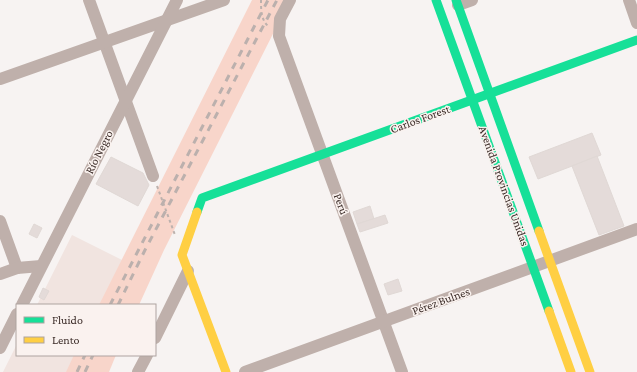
<svg xmlns="http://www.w3.org/2000/svg" width="637" height="372" font-family="'Crimson Pro',serif">
<style>
.built{fill:#f1e4e0}
.green{fill:#f8d5ca}
.building{fill:#e4dbd9;stroke:#e0d8d5}
.lines{fill:none;stroke-linecap:round;stroke-linejoin:round}
.path{stroke:#bcb1ad;stroke-width:2;stroke-dasharray:3 3;stroke-linecap:butt}
.street{stroke:#bfb0ab;stroke-width:12}
.fast{stroke:#16e098;stroke-width:9}
.slow{stroke:#ffcf43;stroke-width:9}
.rail{stroke:#bbb0ad;stroke-width:3;stroke-dasharray:7 7;stroke-linecap:butt}
.labels{text-anchor:middle;stroke-width:3;stroke-linejoin:round;paint-order:stroke}
.street-label{font-size:12px;fill:#3c2d29;stroke:#faf2ef}
</style>
<rect width="100%" height="100%" fill="#f7f3f2"/>
<!-- built -->
<g class="built">
<polygon points="72,235 126,262 104,305 37,305"/>
<polygon points="17,344 17,355 79,355 70,372 3,372"/>
</g>
<!-- green -->
<g class="green">
<polygon points="252,0 290,0 164,250 139,305 99,305"/>
<polygon points="74,355 116,355 109,372 66,372"/>
</g>
<!-- building -->
<g class="building">
<polygon points="592,133 601,155 538,179 529,157"/>
<polygon points="597,156 624,226 599,235 572,166"/>
<polygon points="111,157 143,173 149,185 138,206 96,184"/>
<polygon points="370,206 374,219 357,224 353,212"/>
<polygon points="385,215 388,223 360,232 357,224"/>
<polygon points="34,224 42,228 37,238 29,234"/>
<polygon points="398,279 402,291 388,295 384,284"/>
<polygon points="43,288 49,291 44,300 39,297"/>
</g>
<g class="lines">
<!-- path -->
<g class="path">
<path d="M261,0C261,11 261,20 269,27"/>
<polyline points="157,186 175,235"/>
</g>
<!-- street -->
<g class="street">
<polyline points="89,0 153,176"/>
<polyline points="290,0 280,19 279,36 402,372"/>
<polyline points="629,0 637,23"/>
<polyline points="458,5 472,0"/>
<polyline points="0,79 224,0"/>
<polyline points="0,221 17,268"/>
<polyline points="0,274 17,268 41,266"/>
<polyline points="22,305 177,0"/>
<polyline points="155,338 188,271"/>
<polyline points="0,348 17,314"/>
<polyline points="138,372 147,355"/>
<polyline points="245,372 637,229"/>
</g>
<!-- fast -->
<g class="fast">
<polyline points="436,0 549,311"/>
<polyline points="456,0 539,231"/>
<polyline points="197,212 202,198 637,40"/>
</g>
<!-- slow -->
<g class="slow">
<polyline points="197,212 182,255 226,372"/>
<polyline points="539,231 590,372"/>
<polyline points="549,311 571,372"/>
</g>
<!-- rail -->
<g class="rail">
<polyline points="110,305 268,0"/>
<polyline points="118,305 145,250 277,0"/>
<polyline points="77,372 85,355"/>
<polyline points="85,372 93,355"/>
</g>
</g>
<g class="labels">
<!-- street labels -->
<g class="street-label">
<text transform="translate(420 119) rotate(-20)" y="4">Carlos Forest</text>
<text transform="translate(99 152) rotate(-63)" y="4">Río Negro</text>
<text transform="translate(504 186) rotate(70)" y="4">Avenida Provincias Unidas</text>
<text transform="translate(341 204) rotate(70)" y="4">Perú</text>
<text transform="translate(441 301) rotate(-20)" y="4">Pérez Bulnes</text>
</g>
</g>
<!-- legend -->
<rect x="16" y="304" width="140" height="52" fill="#faf2ef" stroke="#aea3a0"/>
<rect x="24" y="317" width="20" height="6" fill="#16e098" stroke="#aea3a0"/>
<text x="52" y="324" font-size="12" fill="#3c2d29">Fluido</text>
<rect x="24" y="337" width="20" height="6" fill="#ffcf43" stroke="#aea3a0"/>
<text x="52" y="344" font-size="12" fill="#3c2d29">Lento</text>
</svg>
